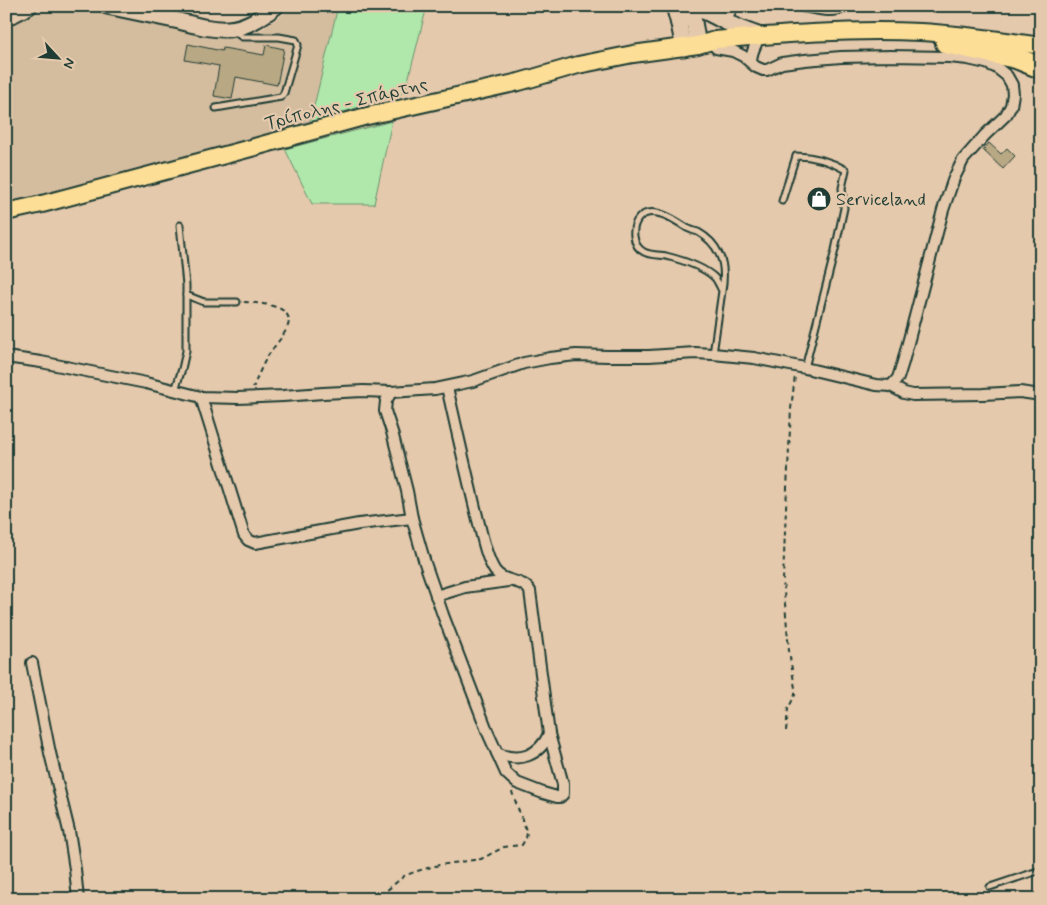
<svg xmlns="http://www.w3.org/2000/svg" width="1047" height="905" font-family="Mynerve,sans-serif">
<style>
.built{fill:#d4bc9e}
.green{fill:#b0e7aa;stroke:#68926f}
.building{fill:#b9a884;stroke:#1f3d34}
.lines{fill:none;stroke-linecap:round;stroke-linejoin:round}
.service-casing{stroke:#1f3d34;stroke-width:9}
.minor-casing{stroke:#1f3d34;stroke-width:14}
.secondary-casing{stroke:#1f3d34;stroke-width:19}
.primary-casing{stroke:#1f3d34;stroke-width:20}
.motorway-casing{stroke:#1f3d34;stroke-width:24}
.path{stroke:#1f3d34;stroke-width:2;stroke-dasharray:5 4;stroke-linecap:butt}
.service{stroke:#e5c9ac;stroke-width:5}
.minor{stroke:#e5c9ac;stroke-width:10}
.secondary{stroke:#e5c9ac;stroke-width:15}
.primary{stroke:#fdde96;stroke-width:16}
.motorway{stroke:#fdde96;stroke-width:20}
.labels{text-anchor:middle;stroke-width:4.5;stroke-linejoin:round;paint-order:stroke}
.street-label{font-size:18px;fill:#1f3d34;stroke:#e5c9ac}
.poi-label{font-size:18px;fill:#1f3d34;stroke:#e5c9ac;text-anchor:start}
</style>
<rect width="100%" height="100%" fill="#e5c9ac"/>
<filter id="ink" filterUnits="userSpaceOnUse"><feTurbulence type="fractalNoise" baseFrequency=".02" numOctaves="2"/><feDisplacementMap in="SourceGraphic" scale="10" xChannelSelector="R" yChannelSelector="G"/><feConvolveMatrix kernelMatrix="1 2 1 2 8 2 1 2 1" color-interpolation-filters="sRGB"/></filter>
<g filter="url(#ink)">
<!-- built -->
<polygon class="built" points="6,6 141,6 200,34 256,34 295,6 338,6 310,123 6,202"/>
<!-- green -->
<g class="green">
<polygon points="338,6 427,6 405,92 310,123"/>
<polygon points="392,121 374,204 312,204 285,149"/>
</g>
<!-- building -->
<g class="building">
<polygon points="188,44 222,51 223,48 264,55 266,45 284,49 277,85 236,77 232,99 214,96 219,66 185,60"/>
<polygon points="989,143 1001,154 1007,148 1015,156 1003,169 983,150"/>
</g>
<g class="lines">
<defs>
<g id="service">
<polyline points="216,108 281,97 284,93 298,45 296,40 279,37 242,37 239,35 237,30"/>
<path d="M782,201L796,156C815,156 830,161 846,170L842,188L844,208L835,250L805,368"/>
<polyline points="186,295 204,302 237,302"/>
<path d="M713,354L722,291C724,279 725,265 719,254C715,245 707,237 698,232C694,231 691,230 687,228C675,220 652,204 639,218C631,227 632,246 644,252C650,255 659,255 666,256C682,260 703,266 715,278C718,282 720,287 722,291"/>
<polyline points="175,390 182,369 186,351 186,285 180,225"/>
<polyline points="990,887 1041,870"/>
</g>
<g id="minor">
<path d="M802,6C815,8 833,14 845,6"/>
<polyline points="724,22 733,6"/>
<polyline points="716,48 733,51 743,56 756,67 763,70 767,70 782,63 805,60 841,57 890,56 949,57 968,59 986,63 997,68 1007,76 1012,85 1013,94 1011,106 1006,115 985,135 963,160 954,178 943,210 903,362 898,378 891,386"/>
<path d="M751,62C751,55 753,50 756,44"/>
<polyline points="6,357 41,362 146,383 201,397 238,398 283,396 323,393 363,391 391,392 435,389 473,381 524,363 550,358 576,355 607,356 649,356 695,353 713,354 754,358 805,368 876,385 891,386 904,393 913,395 983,394 1020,392 1041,395"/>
<path d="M391,392L386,401L385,411L392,432L407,491L412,518L425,563L443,615L488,733L506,773L517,783L543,793L557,797H560L563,794V784L549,734L530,591C522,578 505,584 495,571C486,558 482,535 478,520C467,476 457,431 447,387"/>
<polyline points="201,397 244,535 248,540 255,543 359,524 412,518"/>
<polyline points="436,596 465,587 508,581"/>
<polyline points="32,663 50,753 69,831 75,869 78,899"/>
<path d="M497,753C519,763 539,756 549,734"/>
</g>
<g id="secondary">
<path d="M107,6C131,11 155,16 179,21C195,25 211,30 228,29C246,28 262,17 276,6"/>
<polyline points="674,6 679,24 684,48"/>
<polyline points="689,6 694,22 698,45"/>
<polyline points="6,18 29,6"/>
<path d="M679,24C681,18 684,11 691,9C700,6 725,23 735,26C743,30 752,33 761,36"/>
</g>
<path id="primary" d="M6,212L42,204L251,148L363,117L519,82L578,65L633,54L698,45L715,40C783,34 851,29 920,32C960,34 1001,40 1041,46"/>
<polyline id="motorway" points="946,43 1016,58 1041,68"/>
</defs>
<!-- service casing -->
<use href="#service" class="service-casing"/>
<!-- minor casing -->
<use href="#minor" class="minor-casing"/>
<!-- secondary casing -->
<use href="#secondary" class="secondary-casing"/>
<!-- primary casing -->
<use href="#primary" class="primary-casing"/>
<!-- motorway casing -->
<use href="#motorway" class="motorway-casing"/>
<!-- path -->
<g class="path">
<path d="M244,302C259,303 300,305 286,330C281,340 272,348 266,359C261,368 257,378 253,388"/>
<polyline points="786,731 788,709 795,695 795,688 789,651 783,580 786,508 791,409 795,376"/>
<polyline points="362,899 385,892 404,876 417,871 439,865 481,859 504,847 522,845 526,838 527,833 512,792"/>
</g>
<!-- service -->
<use href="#service" class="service"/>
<!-- minor -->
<use href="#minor" class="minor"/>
<!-- secondary -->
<use href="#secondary" class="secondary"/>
<!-- primary -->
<use href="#primary" class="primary"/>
<!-- motorway -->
<use href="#motorway" class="motorway"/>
</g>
</g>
<!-- icons -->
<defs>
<symbol id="shop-disc" viewBox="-11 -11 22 22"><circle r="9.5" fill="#1f3d34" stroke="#e5c9ac"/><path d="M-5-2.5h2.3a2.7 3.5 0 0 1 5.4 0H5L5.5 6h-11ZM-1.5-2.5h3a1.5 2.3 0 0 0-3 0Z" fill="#fff"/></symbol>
</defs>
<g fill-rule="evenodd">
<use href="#shop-disc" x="805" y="185" width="28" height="28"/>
</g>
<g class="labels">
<!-- street labels -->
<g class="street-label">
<text transform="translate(346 103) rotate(-14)" y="6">Τρίπολης - Σπάρτης</text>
</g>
<!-- poi labels -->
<g class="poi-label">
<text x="836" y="205">Serviceland</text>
</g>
</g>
<!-- margin -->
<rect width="1047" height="905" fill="none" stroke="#e5c9ac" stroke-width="25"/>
<rect x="12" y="12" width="1022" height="880" fill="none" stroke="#1f3d34" stroke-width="2" filter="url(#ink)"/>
<!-- north arrow -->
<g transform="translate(58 58) rotate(116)" stroke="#e5c9ac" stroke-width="4" paint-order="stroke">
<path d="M0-4L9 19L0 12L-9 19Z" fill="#1f3d34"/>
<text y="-8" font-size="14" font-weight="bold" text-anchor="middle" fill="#1f3d34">N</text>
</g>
</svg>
